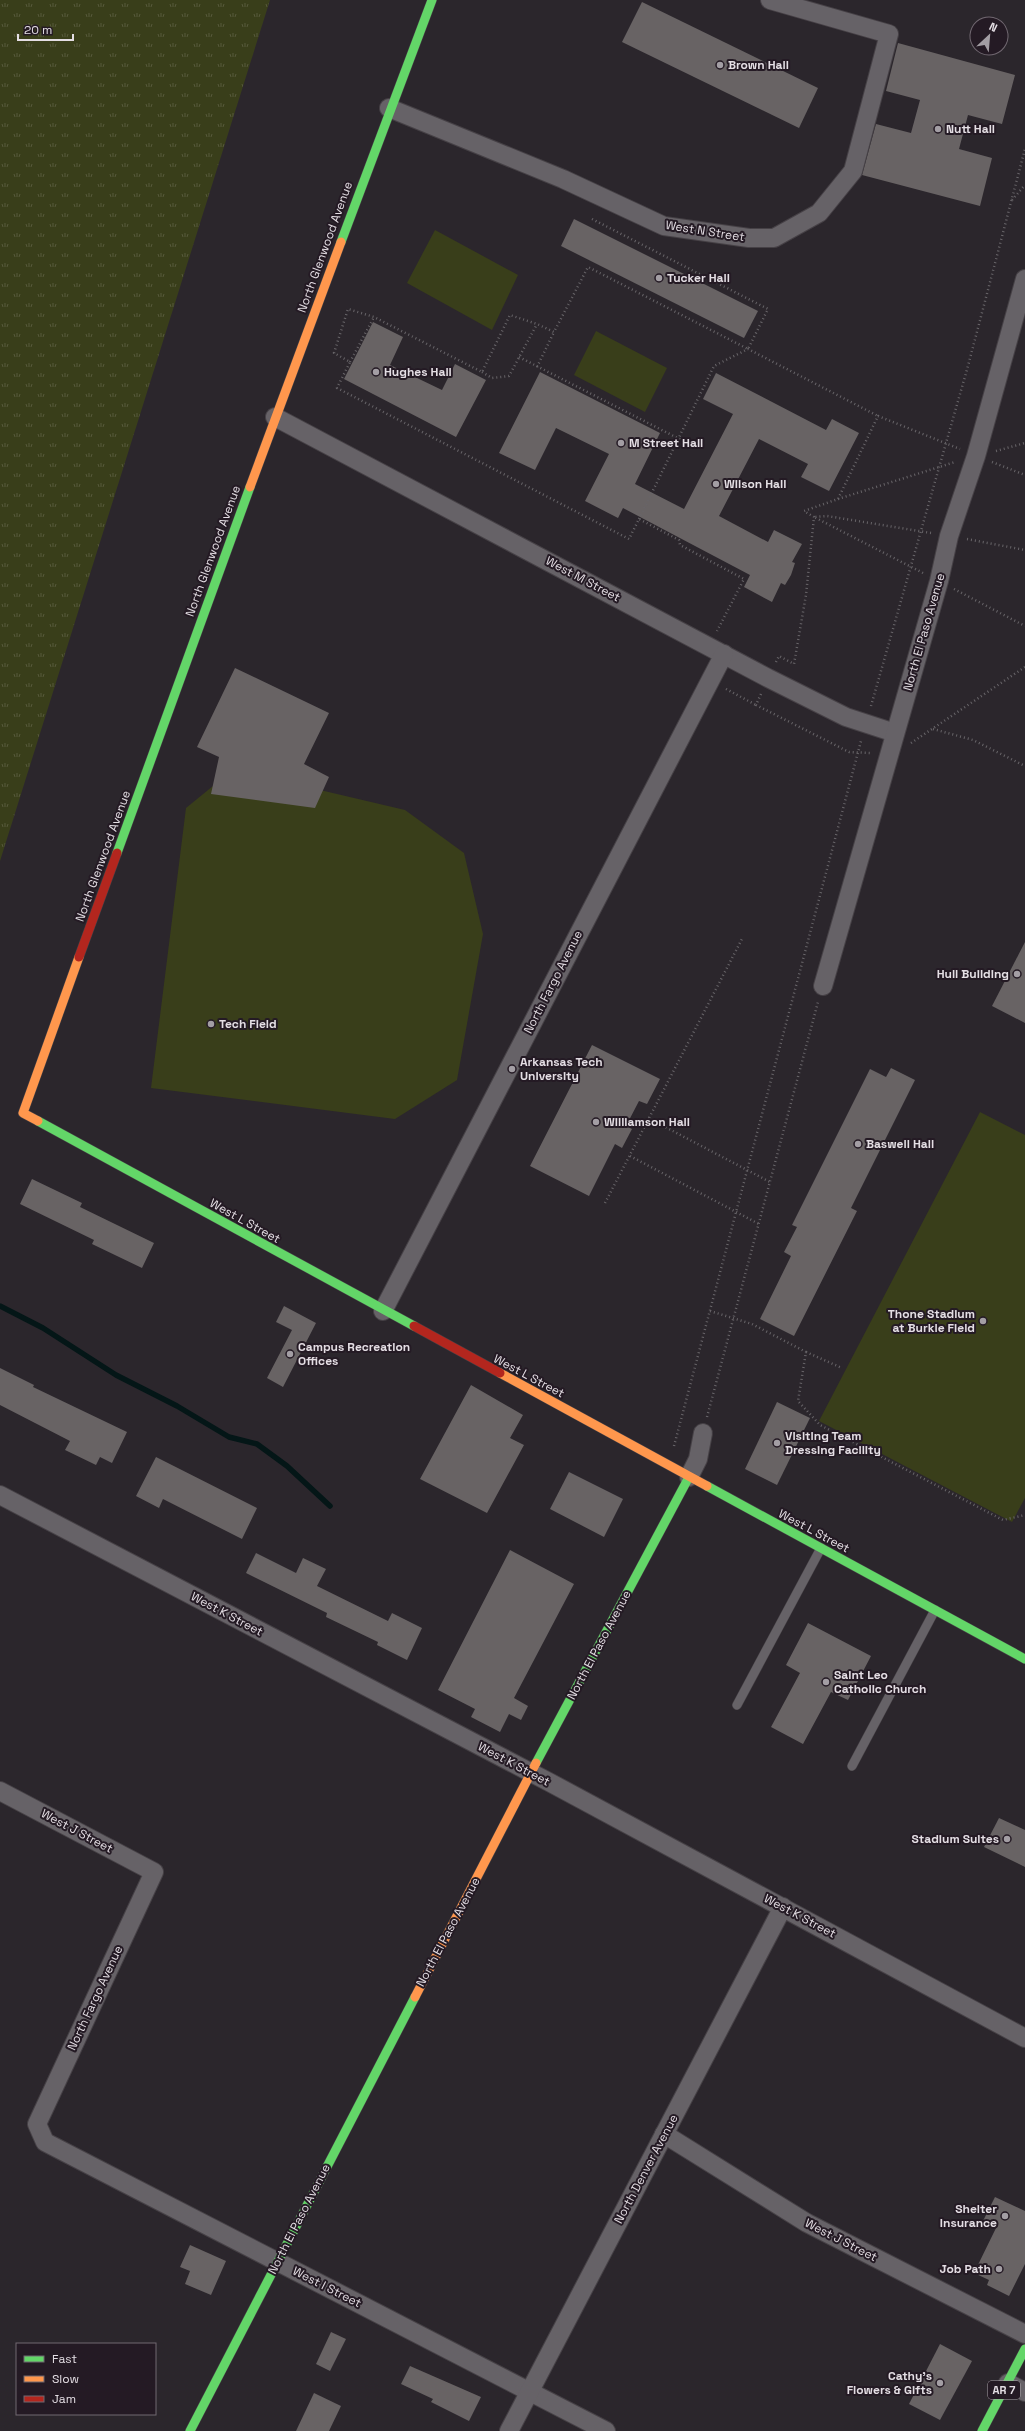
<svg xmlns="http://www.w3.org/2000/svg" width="1025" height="2431" font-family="'Space Grotesk',sans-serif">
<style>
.grass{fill:url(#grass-tufts)}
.garden{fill:#393e1a}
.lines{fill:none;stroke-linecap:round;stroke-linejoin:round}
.stream{stroke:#041617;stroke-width:5.5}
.building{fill:#686364}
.lane-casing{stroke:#464146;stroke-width:10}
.street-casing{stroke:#464146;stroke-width:20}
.fast-casing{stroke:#464146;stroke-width:10}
.slow-casing{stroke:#464146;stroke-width:10}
.jam-casing{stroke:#464146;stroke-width:10}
.path{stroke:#686569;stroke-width:2.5;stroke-dasharray:1 3;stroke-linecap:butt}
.lane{stroke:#666267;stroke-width:9}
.street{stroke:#666267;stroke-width:18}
.fast{stroke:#63d668;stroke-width:9}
.slow{stroke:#ff974d;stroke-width:9}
.jam{stroke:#b3261e;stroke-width:9}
.poi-dot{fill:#a39ea4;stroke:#241a24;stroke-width:1.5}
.labels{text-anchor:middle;stroke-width:4;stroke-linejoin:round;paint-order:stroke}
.shield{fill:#241a24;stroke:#aaa3aa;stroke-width:1}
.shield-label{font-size:11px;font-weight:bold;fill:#e4dee4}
.poi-label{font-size:12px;font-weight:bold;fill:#e4dee4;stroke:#241a24;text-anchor:start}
.street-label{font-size:12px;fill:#e4dee4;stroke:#241a24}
</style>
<defs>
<pattern id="grass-tufts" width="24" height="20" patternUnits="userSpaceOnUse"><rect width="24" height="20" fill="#393e1a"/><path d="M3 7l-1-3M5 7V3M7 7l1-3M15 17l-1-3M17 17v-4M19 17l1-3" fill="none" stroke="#56593b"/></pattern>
</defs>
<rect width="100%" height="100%" fill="#2b262c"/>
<!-- grass -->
<polygon class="grass" points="0,0 270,0 0,861"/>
<!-- garden -->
<g class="garden">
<polygon points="435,230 518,275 492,330 407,283"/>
<polygon points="596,331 667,368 645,412 574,375"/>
<polygon points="213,786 303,786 405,810 464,853 483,934 457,1080 395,1119 151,1088 186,808"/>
<polygon points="980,1112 1025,1135 1025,1498 1012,1522 819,1421"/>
</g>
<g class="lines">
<!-- stream -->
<polyline class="stream" points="0,1306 43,1328 116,1375 177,1406 229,1437 257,1444 287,1466 330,1506"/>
</g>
<!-- building -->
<g class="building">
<polygon points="642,2 818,88 799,128 622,42"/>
<polygon points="898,43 1015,75 1002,124 968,115 959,149 992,158 980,206 862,175 876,124 911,133 920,100 886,91"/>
<polygon points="574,219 758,311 744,338 561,246"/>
<polygon points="373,322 403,337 390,365 442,390 455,364 486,380 456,437 344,379"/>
<polygon points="540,372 660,433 635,484 684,509 733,414 703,399 716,373 826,430 832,419 859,433 829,491 801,477 808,464 759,439 719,516 768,542 774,530 802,544 792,562 795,563 791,575 785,585 781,583 772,602 744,587 750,575 623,508 618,518 585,501 609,454 556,428 535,470 499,453"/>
<polygon points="235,668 329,713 304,764 329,777 315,808 211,794 219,757 197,747"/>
<polygon points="1025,942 1025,1023 992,1006"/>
<polygon points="592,1045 660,1079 647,1104 639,1101 626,1126 632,1129 622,1148 615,1144 589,1196 530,1166"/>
<polygon points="891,1068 915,1080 851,1208 857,1211 794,1336 760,1319 791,1256 784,1252 797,1227 792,1225 870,1069 886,1077"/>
<polygon points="32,1179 82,1203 80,1207 154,1243 142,1268 92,1244 94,1240 20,1204"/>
<polygon points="284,1306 316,1323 283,1387 267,1378 292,1330 276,1322"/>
<polygon points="0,1368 34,1385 33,1387 127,1432 112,1463 100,1457 96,1465 65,1450 70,1441 0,1405"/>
<polygon points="471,1385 523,1415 510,1438 524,1445 487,1513 420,1479"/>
<polygon points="777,1402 810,1418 777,1485 745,1469"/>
<polygon points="156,1457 257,1508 242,1539 163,1499 159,1508 136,1496"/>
<polygon points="569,1472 623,1499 604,1537 550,1509"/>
<polygon points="510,1550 574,1584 514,1698 528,1706 521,1720 509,1714 500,1732 471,1717 475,1709 438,1690"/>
<polygon points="256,1553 296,1573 303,1558 326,1569 317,1586 388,1621 392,1613 422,1628 407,1660 377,1645 378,1642 326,1617 327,1613 246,1573"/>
<polygon points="808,1623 871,1656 848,1700 831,1692 803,1744 771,1727 800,1673 786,1665"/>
<polygon points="999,1818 1025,1830 1025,1867 984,1847"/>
<polygon points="995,2197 1025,2211 1025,2264 1009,2296 987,2285 989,2280 974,2273 996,2228 983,2221"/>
<polygon points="190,2245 226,2261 211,2295 185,2284 190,2271 180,2267"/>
<polygon points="331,2332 346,2339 330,2371 316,2364"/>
<polygon points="940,2344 972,2361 940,2420 909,2404"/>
<polygon points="410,2366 481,2397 469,2421 431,2402 433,2399 401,2384"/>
<polygon points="314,2393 341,2406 329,2431 296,2431"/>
</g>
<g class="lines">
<defs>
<g id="lane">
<polyline points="737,1705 821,1548"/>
<polyline points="852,1766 935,1610"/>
</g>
<g id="street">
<polyline points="389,108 563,179 664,226 749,238 774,238 819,213 853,171 889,34 770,0"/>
<polyline points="275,417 768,678 846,717 895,733"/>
<polyline points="823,986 939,581 949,536 976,456 1025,279"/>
<polyline points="383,1311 724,654"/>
<polyline points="689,1477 698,1459 703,1433"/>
<polyline points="0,1495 549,1782 1025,2038"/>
<polyline points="0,1791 154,1872 37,2124 45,2142 606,2431"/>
<polyline points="664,2134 807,2223 1025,2334"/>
<polyline points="1008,2383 1025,2392"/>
<polyline points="509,2431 783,1907"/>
</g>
<g id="fast">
<polyline points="341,242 432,0"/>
<polyline points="117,853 250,487"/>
<polyline points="38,1121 414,1326"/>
<polyline points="707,1486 1025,1659"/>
<polyline points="536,1763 689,1477"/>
<polyline points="190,2431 415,1997"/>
<polyline points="982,2431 1025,2349"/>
</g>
<g id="slow">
<polyline points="250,487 341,242"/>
<polyline points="38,1121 23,1113 79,957"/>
<polyline points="500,1373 707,1486"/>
<polyline points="415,1997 536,1763"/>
</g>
<g id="jam">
<polyline points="79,957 117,853"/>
<polyline points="414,1326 500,1373"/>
</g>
</defs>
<!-- lane casing -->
<use href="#lane" class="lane-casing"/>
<!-- street casing -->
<use href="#street" class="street-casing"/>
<!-- fast casing -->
<use href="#fast" class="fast-casing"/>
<!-- slow casing -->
<use href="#slow" class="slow-casing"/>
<!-- jam casing -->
<use href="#jam" class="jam-casing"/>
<!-- path -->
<g class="path">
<polyline points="1012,200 1025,185"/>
<polyline points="592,219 768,309 748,349 588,267 554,332 537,324 510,315 482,372 374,317 348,309 334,353 350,362 337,388 629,539 639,519 679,540 680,545 744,579 717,631"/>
<polyline points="519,357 697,448"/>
<polyline points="350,362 374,317"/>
<polyline points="537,367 554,332"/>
<polyline points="482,372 492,378 509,376 537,324"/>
<polyline points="996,451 1025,443"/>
<polyline points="992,462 1025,475"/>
<polyline points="838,499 955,462"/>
<polyline points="639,519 714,366 748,349 878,416"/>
<polyline points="967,539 1025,550"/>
<polyline points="923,573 814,517 827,516 931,533"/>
<polyline points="954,589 1025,626"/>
<polyline points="776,662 779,656 794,664 806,595 814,517 804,511 838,499 878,416 960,449"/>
<polyline points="726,689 756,705"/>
<polyline points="761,694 756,705 849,752 871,753"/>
<polyline points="871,706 968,366 1025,149"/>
<polyline points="933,729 973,740 1025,766"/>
<polyline points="911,743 1025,667"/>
<polyline points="648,1118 770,1182"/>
<polyline points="630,1156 759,1224"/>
<polyline points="605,1203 743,937"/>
<polyline points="710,1311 752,1324 806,1352 798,1401 820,1425 1003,1520 1025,1515"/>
<polyline points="806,1352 842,1368"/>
<polyline points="707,1417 818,1002"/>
<polyline points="674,1446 861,741"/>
</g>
<!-- lane -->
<use href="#lane" class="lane"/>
<!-- street -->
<use href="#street" class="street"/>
<!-- fast -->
<use href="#fast" class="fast"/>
<!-- slow -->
<use href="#slow" class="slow"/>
<!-- jam -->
<use href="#jam" class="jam"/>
</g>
<!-- markers -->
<g class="poi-dot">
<circle cx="720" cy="65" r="4"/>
<circle cx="938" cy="129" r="4"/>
<circle cx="659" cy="278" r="4"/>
<circle cx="376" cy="372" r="4"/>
<circle cx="621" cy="443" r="4"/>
<circle cx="716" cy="484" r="4"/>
<circle cx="1017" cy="974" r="4"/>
<circle cx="211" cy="1024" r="4"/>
<circle cx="512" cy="1069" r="4"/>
<circle cx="596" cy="1122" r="4"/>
<circle cx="858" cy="1144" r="4"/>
<circle cx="983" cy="1321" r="4"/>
<circle cx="290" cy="1354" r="4"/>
<circle cx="777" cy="1443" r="4"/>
<circle cx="826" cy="1682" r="4"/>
<circle cx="1007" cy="1839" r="4"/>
<circle cx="1005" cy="2216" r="4"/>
<circle cx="999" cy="2269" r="4"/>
<circle cx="940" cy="2383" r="4"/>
</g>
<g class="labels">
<!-- shield labels -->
<rect class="shield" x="988" y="2381" width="32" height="18" rx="3"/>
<g class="shield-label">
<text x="1004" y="2394">AR 7</text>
</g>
<!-- poi labels -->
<g class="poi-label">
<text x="728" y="69">Brown Hall</text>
<text x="946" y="133">Nutt Hall</text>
<text x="667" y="282">Tucker Hall</text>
<text x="384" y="376">Hughes Hall</text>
<text x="629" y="447">M Street Hall</text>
<text x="724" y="488">Wilson Hall</text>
<text x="1009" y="978" text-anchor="end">Hull Building</text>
<text x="219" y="1028">Tech Field</text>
<text x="520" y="1066">Arkansas Tech<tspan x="520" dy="14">University</tspan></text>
<text x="604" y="1126">Williamson Hall</text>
<text x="866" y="1148">Baswell Hall</text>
<text x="975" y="1318" text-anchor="end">Thone Stadium<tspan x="975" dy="14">at Burkle Field</tspan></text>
<text x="298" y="1351">Campus Recreation<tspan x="298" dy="14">Offices</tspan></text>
<text x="785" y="1440">Visiting Team<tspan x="785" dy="14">Dressing Facility</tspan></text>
<text x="834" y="1679">Saint Leo<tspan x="834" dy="14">Catholic Church</tspan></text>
<text x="999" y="1843" text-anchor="end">Stadium Suites</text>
<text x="997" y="2213" text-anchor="end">Shelter<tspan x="997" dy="14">Insurance</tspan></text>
<text x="991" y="2273" text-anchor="end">Job Path</text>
<text x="932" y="2380" text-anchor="end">Cathy's<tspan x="932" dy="14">Flowers &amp; Gifts</tspan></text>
</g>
<!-- street labels -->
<g class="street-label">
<text transform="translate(705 231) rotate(9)" y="4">West N Street</text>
<text transform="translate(325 247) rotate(-70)" y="4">North Glenwood Avenue</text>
<text transform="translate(213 551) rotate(-70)" y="4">North Glenwood Avenue</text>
<text transform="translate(583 579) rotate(28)" y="4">West M Street</text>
<text transform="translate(924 632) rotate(-74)" y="4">North El Paso Avenue</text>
<text transform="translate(103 856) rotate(-70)" y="4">North Glenwood Avenue</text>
<text transform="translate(553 982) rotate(-63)" y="4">North Fargo Avenue</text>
<text transform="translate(245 1221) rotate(29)" y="4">West L Street</text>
<text transform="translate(529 1376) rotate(28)" y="4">West L Street</text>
<text transform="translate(814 1531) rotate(28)" y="4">West L Street</text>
<text transform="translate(227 1614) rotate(28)" y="4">West K Street</text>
<text transform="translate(599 1645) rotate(-62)" y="4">North El Paso Avenue</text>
<text transform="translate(514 1764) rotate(28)" y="4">West K Street</text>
<text transform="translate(77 1831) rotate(28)" y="4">West J Street</text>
<text transform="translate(800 1916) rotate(28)" y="4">West K Street</text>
<text transform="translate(448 1932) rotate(-62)" y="4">North El Paso Avenue</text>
<text transform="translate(95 1998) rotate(-65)" y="4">North Fargo Avenue</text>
<text transform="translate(646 2169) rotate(-62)" y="4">North Denver Avenue</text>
<text transform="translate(299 2219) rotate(-63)" y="4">North El Paso Avenue</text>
<text transform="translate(841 2240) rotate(27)" y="4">West J Street</text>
<text transform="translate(327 2287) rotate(27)" y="4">West I Street</text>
</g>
</g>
<!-- legend -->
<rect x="16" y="2343" width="140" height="72" fill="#241a24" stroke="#716871"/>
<rect x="24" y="2356" width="20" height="6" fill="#63d668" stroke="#716871"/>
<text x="52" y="2363" font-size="12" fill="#e4dee4">Fast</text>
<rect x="24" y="2376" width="20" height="6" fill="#ff974d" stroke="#716871"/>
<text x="52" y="2383" font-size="12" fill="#e4dee4">Slow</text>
<rect x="24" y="2396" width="20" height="6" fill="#b3261e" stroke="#716871"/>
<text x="52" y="2403" font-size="12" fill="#e4dee4">Jam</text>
<!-- north arrow -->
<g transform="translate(989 36) rotate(26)"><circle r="19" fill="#241a24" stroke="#716871"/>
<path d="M0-3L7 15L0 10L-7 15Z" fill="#a39ea4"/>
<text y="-6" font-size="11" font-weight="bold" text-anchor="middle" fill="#e4dee4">N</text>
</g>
<!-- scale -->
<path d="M18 34v6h55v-6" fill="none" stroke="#e4dee4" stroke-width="2"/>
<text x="24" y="34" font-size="12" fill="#e4dee4" stroke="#241a24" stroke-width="3" paint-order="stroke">20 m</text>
</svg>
